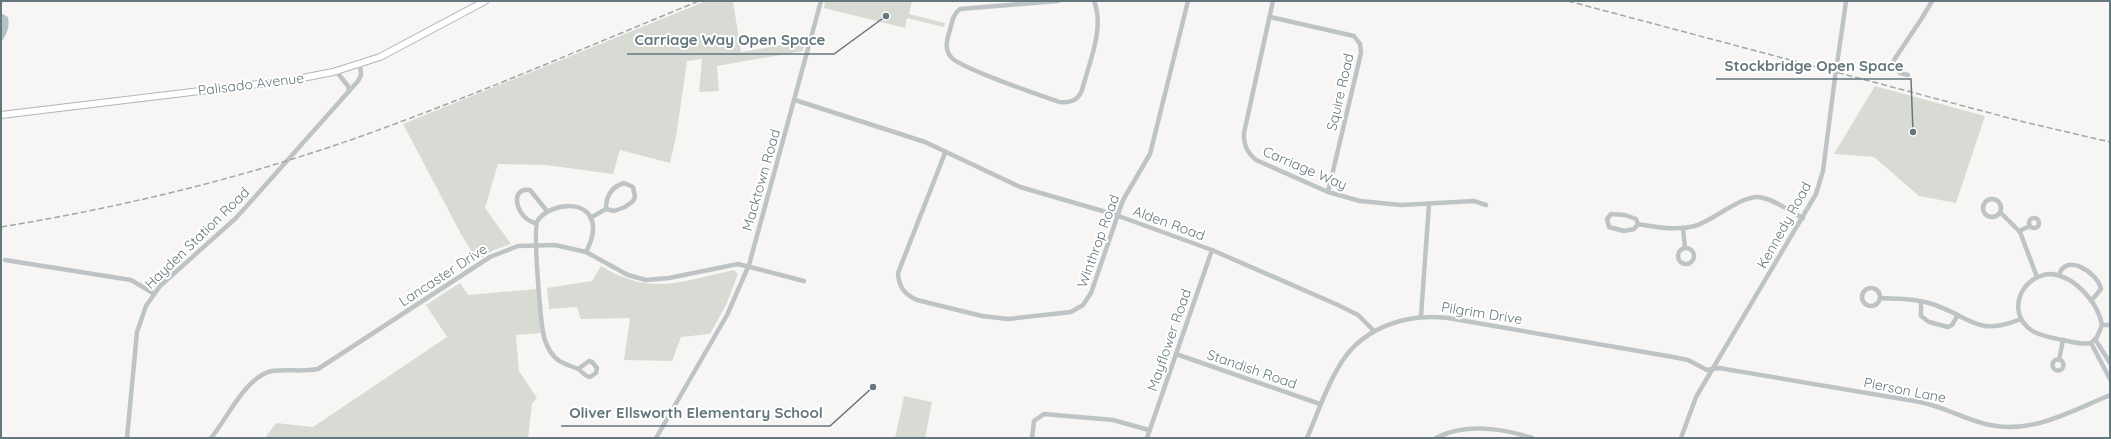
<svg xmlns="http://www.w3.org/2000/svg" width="2111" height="439" font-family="Quicksand,sans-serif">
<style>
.green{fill:#d8dbd3}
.water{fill:#b3c3c4}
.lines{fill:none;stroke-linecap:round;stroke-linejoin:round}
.major-casing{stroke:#afb6b8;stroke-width:8}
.minor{stroke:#bec3c5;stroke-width:4.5}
.major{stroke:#fff;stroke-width:6}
.rail{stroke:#9ea7aa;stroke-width:1.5;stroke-dasharray:6 3;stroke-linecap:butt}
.minor-bridge{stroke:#bec3c5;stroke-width:4.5}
.labels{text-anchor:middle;stroke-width:4;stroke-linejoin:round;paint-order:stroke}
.street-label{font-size:14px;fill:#64777d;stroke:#fff}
.leader{fill:none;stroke:#64777d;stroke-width:1.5}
.callout-dot{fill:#64777d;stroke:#fff;stroke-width:1.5}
.callout-label{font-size:15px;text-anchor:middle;font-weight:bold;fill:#64777d;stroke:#fff;stroke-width:4;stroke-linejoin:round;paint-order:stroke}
</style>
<rect width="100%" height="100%" fill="#f7f6f4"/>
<!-- green -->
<g class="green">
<polygon points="706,1 733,1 741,52 805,41 803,51 717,66 719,91 699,92 702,59 687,61 676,137 670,163 620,150 613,174 546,165 498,164 485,208 511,244 494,250 477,260 461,234 403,124"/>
<polygon points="825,1 912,1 909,14 945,23 944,27 907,18 905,28 824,8"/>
<polygon points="1875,86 1985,116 1956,203 1919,196 1874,157 1834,154"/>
<path d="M601,266C652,297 681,281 734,270L738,274L726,305L710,334L681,337L672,361L624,360L630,318L581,319L577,307L549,309L547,288L592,281Z"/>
<polygon points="460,283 468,295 537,289 541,333 516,335 519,371 537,398 532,404 528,438 265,438 276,423 313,427 447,337 426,305"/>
<polygon points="904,396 932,402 925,438 895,438"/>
</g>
<!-- water -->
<path class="water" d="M1,13L8,17C10,26 7,34 2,41Z"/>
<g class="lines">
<defs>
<polyline id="major" points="1,115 292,80 333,72 380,57 485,1"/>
</defs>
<!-- major casing -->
<use href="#major" class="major-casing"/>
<!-- minor -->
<g class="minor">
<path d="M1058,1L960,9C953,14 952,22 950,30C947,39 944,49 951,57C959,68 1040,95 1059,102C1070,103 1078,101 1082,90C1089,63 1105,28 1094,1"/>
<path d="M1273,1L1244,133C1243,145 1247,153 1256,160L1328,192L1360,201L1401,205L1474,201L1486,205"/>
<polyline points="1270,17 1354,36 1360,44 1361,53 1328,192"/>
<polyline points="1843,23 1846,1"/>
<polyline points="336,71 348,86 349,91"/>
<polyline points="1908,75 1900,73 1894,65 1894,60 1922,18 1932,1"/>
<polyline points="795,100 925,142 1020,187 1113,214 1212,250 1338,305 1358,315 1374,331"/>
<path d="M945,153L898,273C899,287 904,294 917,300L982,316L1008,319L1071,312L1083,305L1091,293L1123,200L1150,154L1188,1"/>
<circle cx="1992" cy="208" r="9"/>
<polyline points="2001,213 2020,232 2037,277"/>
<circle cx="2034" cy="223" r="5"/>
<path d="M590,218L606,209L614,211L625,207L633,201L635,197L633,187L624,183C611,187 606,196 606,209"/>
<path d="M536,224C533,222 529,221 527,219C516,211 510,188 530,190L547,211"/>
<path d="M1638,224L1634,229L1624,231L1609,227L1607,219L1611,214L1625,215L1636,219L1638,224C1657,227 1676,231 1695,226C1714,220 1740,196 1759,197C1774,199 1789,211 1803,218"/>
<polyline points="1683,228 1685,248"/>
<polyline points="2019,231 2030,226"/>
<circle cx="1686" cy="256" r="8"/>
<polyline points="5,260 131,280 153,293"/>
<path d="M2052,274C2076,277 2098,303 2102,325L2097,337L2091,343C2083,345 2072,342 2063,340C2053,338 2040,336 2031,330C2005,311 2022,274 2052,274Z"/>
<path d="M2059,275C2066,252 2098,273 2101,289L2091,301"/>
<circle cx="1871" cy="297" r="9"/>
<path d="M1880,298C1896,299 1913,298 1929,303C1970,315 1975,338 2021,319"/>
<polyline points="1921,301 1921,316 1929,322 1948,327 1952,325 1958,315"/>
<polyline points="1421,316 1429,204"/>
<polyline points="2102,325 2110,325"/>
<polyline points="2095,339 2110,363"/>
<polyline points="2091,343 2110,379"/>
<polyline points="1176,354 1320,404"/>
<circle cx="2058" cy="365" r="5.5"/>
<polyline points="2059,360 2063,340"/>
<path d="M578,369L589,361L592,362L597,368L596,373L590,377C584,376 582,371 578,369C567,364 557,363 550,351C548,347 545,342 544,337C541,324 532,227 538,220C550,203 591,198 593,226C594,235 590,244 586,252"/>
<polyline points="127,438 137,332 146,306 160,286 236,218 358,81 361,75 360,64"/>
<path d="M211,438C227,419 246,376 272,371C288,369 303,372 318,369L490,257L518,246L555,245L586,252L628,275L646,280L669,278L738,264L804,281"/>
<polyline points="656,438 727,315 749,265 821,1"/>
<polyline points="1032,438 1034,421 1044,414 1113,420 1149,430"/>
<polyline points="1147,438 1212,250"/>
<path d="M1307,438C1317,415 1325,390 1338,368C1360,328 1405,313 1448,318L1673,357L1688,360L1707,370L1719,368L1920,402C1945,407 1966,420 1990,425C2032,434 2072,411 2110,395"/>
<path d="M1436,438C1464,423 1502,428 1532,438"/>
<polyline points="1681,438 1696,397 1816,194 1823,171 1835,77"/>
</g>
<!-- major -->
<use href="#major" class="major"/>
<!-- rail -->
<g class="rail">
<polyline points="1568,1 2024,122 2110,142"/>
<path d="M1,227C123,207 243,178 359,137C474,96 586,47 699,1"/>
</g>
<!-- minor-bridge -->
<polyline class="minor-bridge" points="1835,77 1843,23"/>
</g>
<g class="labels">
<!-- street labels -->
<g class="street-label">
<text transform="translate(251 84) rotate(-7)" y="5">Palisado Avenue</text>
<text transform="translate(1340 92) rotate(-77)" y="5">Squire Road</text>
<text transform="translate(1305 168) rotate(23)" y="5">Carriage Way</text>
<text transform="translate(761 180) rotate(-74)" y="5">Macktown Road</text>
<text transform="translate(1169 223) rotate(20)" y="5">Alden Road</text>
<text transform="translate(1784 225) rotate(-61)" y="5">Kennedy Road</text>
<text transform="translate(197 238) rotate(-44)" y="5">Hayden Station Road</text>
<text transform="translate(1098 241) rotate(-70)" y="5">Winthrop Road</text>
<text transform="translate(443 275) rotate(-33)" y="5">Lancaster Drive</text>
<text transform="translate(1482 313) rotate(9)" y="5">Pilgrim Drive</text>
<text transform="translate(1169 340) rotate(-71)" y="5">Mayflower Road</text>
<text transform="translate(1252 369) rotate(19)" y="5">Standish Road</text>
<text transform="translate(1905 390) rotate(11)" y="5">Pierson Lane</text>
</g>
</g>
<!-- callouts -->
<path class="leader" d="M886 16L834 54H627M1913 132L1911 79H1716M873 387L830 426H561"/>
<g class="callout-dot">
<circle cx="886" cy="16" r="4"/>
<circle cx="1913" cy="132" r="4"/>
<circle cx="873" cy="387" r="4"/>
</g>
<g class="callout-label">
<text x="730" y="45">Carriage Way Open Space</text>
<text x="1814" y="71">Stockbridge Open Space</text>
<text x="696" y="418">Oliver Ellsworth Elementary School</text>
</g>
<!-- border -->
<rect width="2111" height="439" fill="none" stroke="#64777d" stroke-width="4"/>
</svg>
